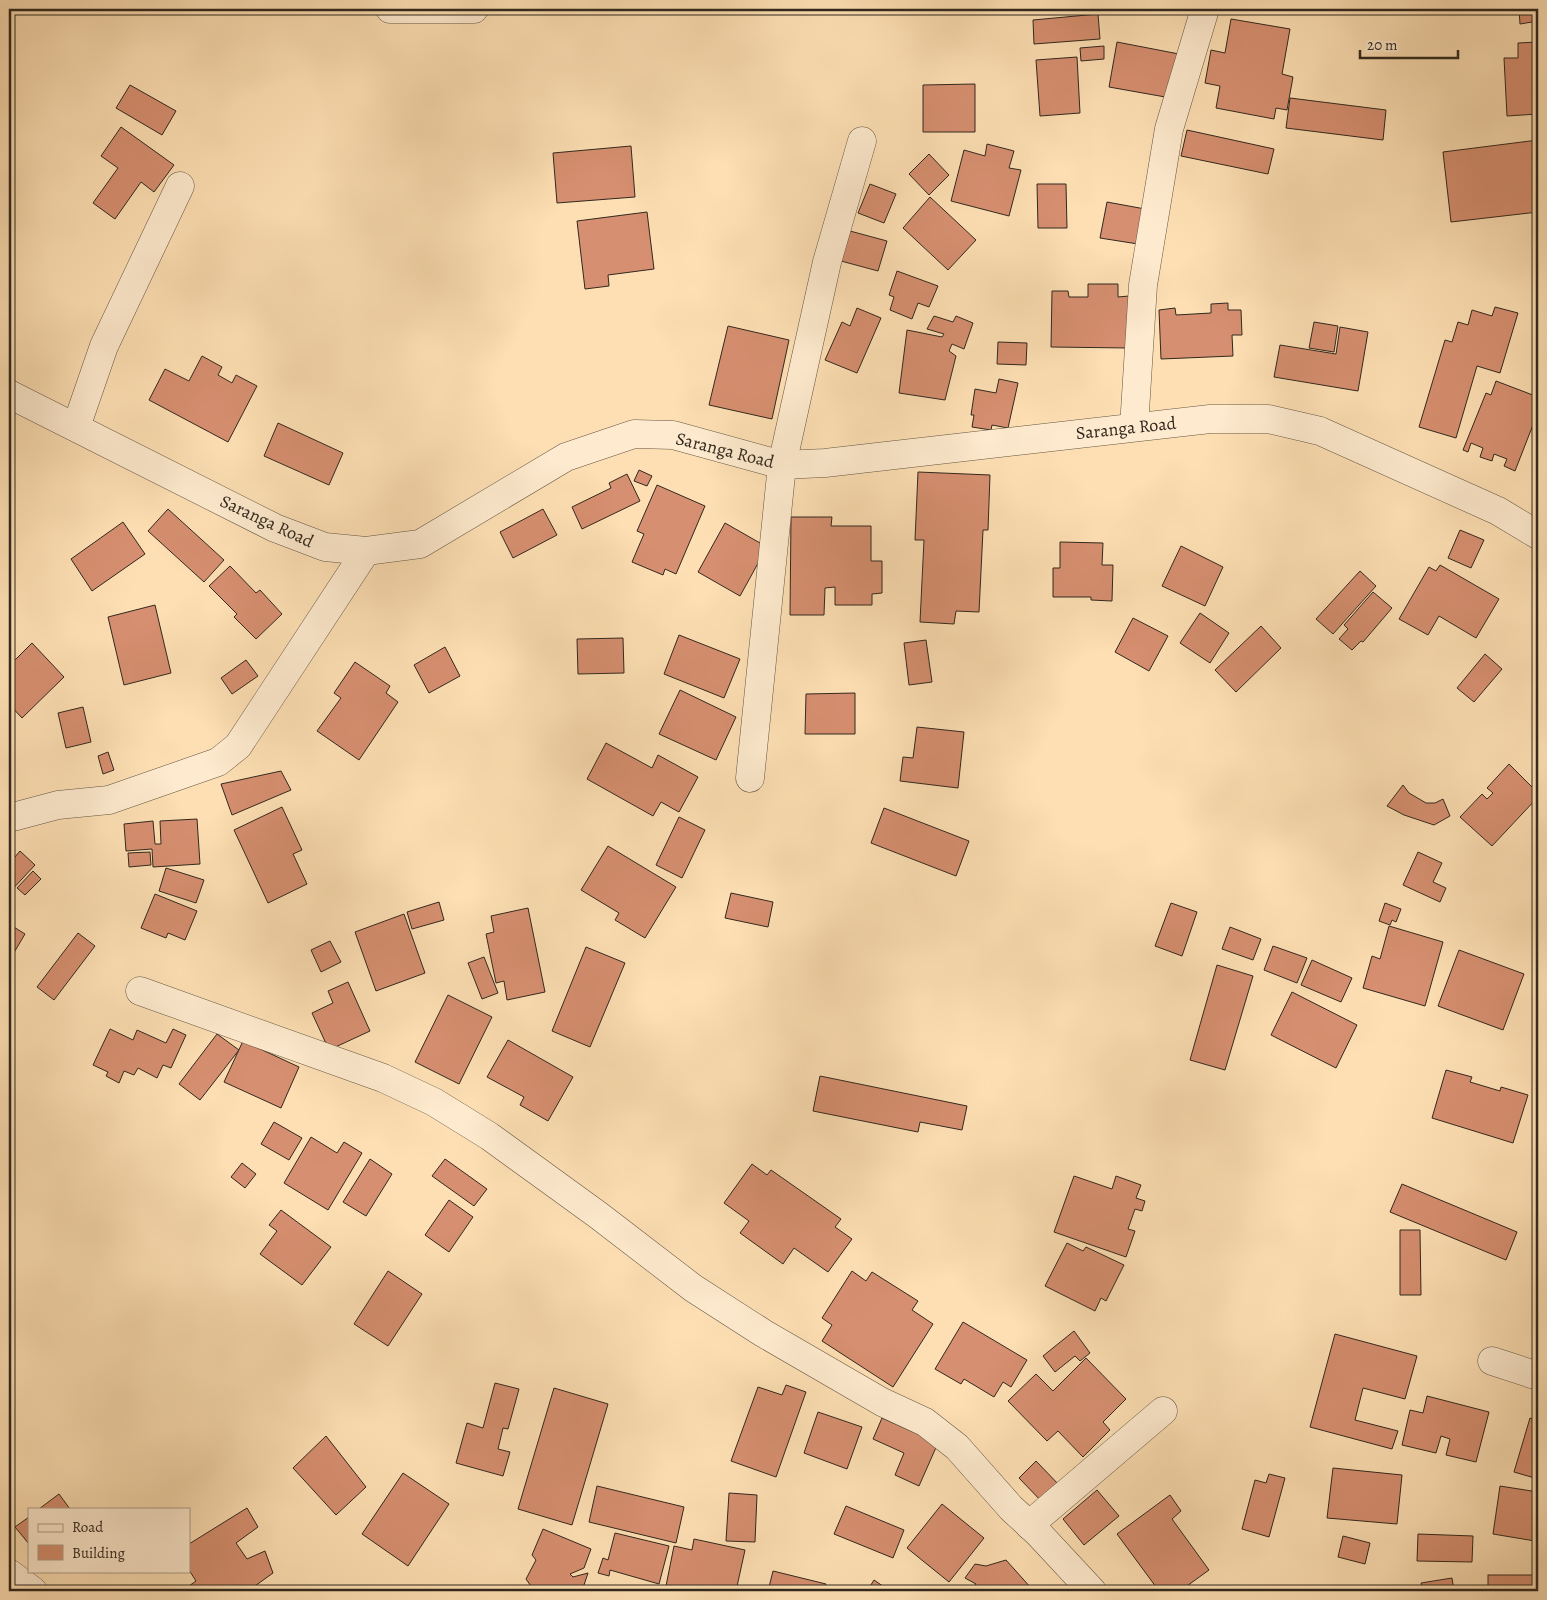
<svg xmlns="http://www.w3.org/2000/svg" width="1547" height="1600" font-family="Alegreya,serif">
<style>
.building{fill:#d68f70;stroke:#31281e}
.lines{fill:none;stroke-linecap:round;stroke-linejoin:round}
.minor-casing{stroke:#645643;stroke-width:29}
.minor{stroke:#feeace;stroke-width:28}
.labels{text-anchor:middle;stroke-width:5;stroke-linejoin:round;paint-order:stroke}
.street-label{font-size:18px;fill:#31281e;stroke:#feeace}
</style>
<rect width="100%" height="100%" fill="#fddfb3"/>
<filter id="stains"><feTurbulence type="fractalNoise" baseFrequency=".004" numOctaves="4"/><feColorMatrix values="0 0 0 0 .2 0 0 0 0 .09 0 0 0 0 .02 0 0 0 .5 -.17"/></filter>
<radialGradient id="worn" r=".72"><stop offset=".6" stop-color="#630" stop-opacity="0"/><stop offset="1" stop-color="#630" stop-opacity=".3"/></radialGradient>
<!-- building -->
<g class="building">
<polygon points="1519,9 1538,9 1538,21 1520,24"/>
<polygon points="1098,14 1100,39 1034,44 1033,20"/>
<polygon points="1231,19 1290,29 1282,74 1293,77 1287,110 1276,108 1274,119 1216,108 1220,86 1205,83 1211,50 1225,53"/>
<polygon points="1117,42 1179,54 1171,98 1109,87"/>
<polygon points="1538,42 1538,114 1507,116 1504,58 1518,58 1518,43"/>
<polygon points="1104,46 1104,59 1081,61 1080,48"/>
<polygon points="1077,57 1080,113 1040,116 1036,60"/>
<polygon points="975,84 975,132 923,132 923,85"/>
<polygon points="130,85 176,111 162,135 116,108"/>
<polygon points="1290,98 1386,110 1383,140 1286,128"/>
<polygon points="121,127 174,165 154,192 141,182 115,219 93,203 118,168 101,156"/>
<polygon points="1187,130 1274,149 1268,174 1181,156"/>
<polygon points="1538,140 1538,212 1451,222 1443,152"/>
<polygon points="987,144 1014,151 1009,168 1021,170 1009,216 951,201 964,150 985,156"/>
<polygon points="631,146 635,197 557,203 553,153"/>
<polygon points="929,154 949,175 929,195 909,174"/>
<polygon points="870,184 896,194 884,223 858,213"/>
<polygon points="1037,184 1066,184 1067,228 1038,228"/>
<polygon points="930,197 976,240 948,270 903,228"/>
<polygon points="1107,202 1145,209 1138,244 1100,238"/>
<polygon points="647,212 654,269 608,275 609,286 585,289 577,221"/>
<polygon points="850,231 887,241 878,271 841,261"/>
<polygon points="897,271 938,286 929,307 918,303 912,319 890,310 894,297 889,295"/>
<polygon points="1088,284 1118,284 1118,297 1129,296 1128,348 1051,347 1052,291 1068,291 1069,297 1088,297"/>
<polygon points="1228,303 1228,310 1241,310 1242,335 1232,335 1233,356 1161,359 1159,310 1175,308 1176,315 1211,313 1211,304"/>
<polygon points="1495,307 1518,313 1500,373 1477,366 1456,438 1419,427 1445,340 1452,342 1458,322 1468,325 1472,310 1492,316"/>
<polygon points="857,308 881,318 857,373 825,360 842,322 850,326"/>
<polygon points="934,316 953,322 956,316 973,323 964,349 952,344 949,351 956,356 945,400 899,393 907,330 942,337 944,334 927,329"/>
<polygon points="1314,322 1338,326 1334,352 1309,348"/>
<polygon points="728,326 789,340 772,419 709,405"/>
<polygon points="1340,327 1368,332 1358,391 1274,377 1280,345 1336,354"/>
<polygon points="998,342 1027,343 1026,365 997,364"/>
<polygon points="202,356 222,367 218,375 232,383 236,375 257,386 228,442 149,400 165,369 189,381"/>
<polygon points="999,379 1018,383 1008,428 992,425 991,430 972,427 974,415 971,415 975,389 996,393"/>
<polygon points="1496,381 1538,397 1538,412 1515,471 1504,466 1507,459 1494,454 1492,461 1480,457 1483,448 1471,443 1468,452 1463,450 1486,393 1491,395"/>
<polygon points="278,423 343,453 329,485 264,456"/>
<polygon points="639,470 652,476 647,486 634,481"/>
<polygon points="918,472 990,475 988,530 983,530 979,612 956,611 954,624 920,622 924,540 915,540"/>
<polygon points="627,474 640,501 582,529 572,507 611,488 609,483"/>
<polygon points="657,485 705,506 676,574 665,569 663,575 632,562 644,534 637,531"/>
<polygon points="168,509 224,560 204,582 148,531"/>
<polygon points="543,509 557,535 513,558 500,532"/>
<polygon points="791,517 832,517 831,526 871,526 871,561 882,561 882,593 872,594 872,605 835,605 835,587 825,588 824,615 790,615"/>
<polygon points="123,522 145,554 92,591 71,559"/>
<polygon points="725,523 767,547 740,596 698,572"/>
<polygon points="1460,530 1484,540 1471,568 1448,558"/>
<polygon points="1060,542 1103,543 1102,565 1113,565 1112,601 1091,600 1091,597 1053,597 1053,568 1060,568"/>
<polygon points="1181,546 1223,567 1205,606 1162,586"/>
<polygon points="1440,565 1499,599 1476,638 1439,616 1428,635 1399,619 1429,567 1436,571"/>
<polygon points="230,566 256,593 260,590 282,614 256,639 234,617 237,614 209,586"/>
<polygon points="1360,571 1376,586 1333,634 1316,619"/>
<polygon points="1373,592 1392,608 1363,642 1361,641 1352,650 1339,639 1348,629 1344,625"/>
<polygon points="155,605 171,673 124,685 108,617"/>
<polygon points="1200,613 1229,633 1210,663 1180,643"/>
<polygon points="1133,618 1168,636 1149,671 1115,652"/>
<polygon points="1261,626 1281,648 1236,692 1215,670"/>
<polygon points="679,635 740,659 724,698 664,674"/>
<polygon points="623,638 624,673 578,674 577,639"/>
<polygon points="926,640 932,682 909,685 904,643"/>
<polygon points="32,643 64,677 22,718 9,704 9,666"/>
<polygon points="445,647 460,676 429,693 414,665"/>
<polygon points="1485,654 1502,669 1474,702 1457,688"/>
<polygon points="246,660 258,676 232,694 221,678"/>
<polygon points="355,662 390,686 386,693 398,702 359,760 317,731 341,698 334,693"/>
<polygon points="680,690 736,717 716,760 659,734"/>
<polygon points="855,693 855,734 805,734 806,694"/>
<polygon points="83,707 91,742 66,748 58,713"/>
<polygon points="917,727 964,732 958,788 900,781 903,757 913,758"/>
<polygon points="606,743 652,768 658,755 698,777 679,812 661,802 653,816 587,779"/>
<polygon points="108,752 114,770 103,774 98,756"/>
<polygon points="1509,764 1538,793 1538,797 1492,846 1460,817 1482,794 1487,799 1493,793 1487,788"/>
<polygon points="281,771 291,790 232,815 221,784"/>
<polygon points="1403,785 1409,793 1426,803 1435,803 1443,799 1450,816 1434,825 1404,815 1387,806"/>
<polygon points="282,807 302,850 293,854 307,884 268,903 234,830"/>
<polygon points="884,808 969,841 956,876 871,843"/>
<polygon points="679,817 705,830 682,878 656,865"/>
<polygon points="197,819 200,864 153,867 152,849 126,851 124,824 153,821 155,844 161,844 160,821"/>
<polygon points="608,846 676,887 645,938 615,920 619,913 581,890"/>
<polygon points="20,851 35,865 9,893 9,864"/>
<polygon points="150,852 151,865 129,867 128,853"/>
<polygon points="1418,852 1442,863 1433,882 1446,888 1440,902 1403,885"/>
<polygon points="166,868 204,880 196,903 159,891"/>
<polygon points="33,871 41,879 25,895 17,888"/>
<polygon points="731,893 773,902 768,927 725,918"/>
<polygon points="155,894 197,911 185,940 168,933 166,938 141,928"/>
<polygon points="439,902 444,920 412,929 407,912"/>
<polygon points="1171,903 1197,912 1182,956 1155,946"/>
<polygon points="1385,903 1401,909 1396,922 1392,920 1390,925 1379,921"/>
<polygon points="528,908 545,992 507,1000 504,981 496,983 486,934 494,932 491,916"/>
<polygon points="404,914 425,973 376,991 355,932"/>
<polygon points="9,924 25,934 9,961"/>
<polygon points="1389,926 1443,942 1425,1006 1363,988 1372,956 1380,959"/>
<polygon points="1230,927 1261,939 1253,960 1222,949"/>
<polygon points="78,933 95,946 54,1000 37,987"/>
<polygon points="330,941 341,962 321,972 311,950"/>
<polygon points="1273,946 1307,958 1297,983 1264,970"/>
<polygon points="586,947 625,963 590,1047 552,1031"/>
<polygon points="1459,950 1524,974 1503,1030 1438,1006"/>
<polygon points="484,957 498,993 482,999 468,963"/>
<polygon points="1312,960 1352,978 1341,1002 1301,985"/>
<polygon points="1217,965 1253,976 1225,1070 1190,1060"/>
<polygon points="348,982 370,1031 329,1050 312,1013 333,1003 328,991"/>
<polygon points="1292,992 1357,1025 1336,1068 1271,1035"/>
<polygon points="448,995 492,1017 459,1084 415,1062"/>
<polygon points="110,1029 133,1040 137,1030 166,1043 173,1029 186,1035 171,1068 163,1065 157,1078 138,1068 134,1075 124,1071 119,1083 106,1076 108,1072 93,1065"/>
<polygon points="217,1034 239,1050 200,1100 179,1084"/>
<polygon points="508,1040 573,1077 548,1121 520,1105 524,1097 487,1077"/>
<polygon points="243,1041 299,1067 281,1108 224,1082"/>
<polygon points="1446,1070 1472,1077 1470,1082 1500,1091 1501,1087 1528,1095 1513,1143 1432,1118"/>
<polygon points="820,1076 967,1106 962,1130 920,1122 918,1132 813,1111"/>
<polygon points="274,1122 302,1138 289,1160 261,1144"/>
<polygon points="311,1137 337,1153 344,1142 362,1153 328,1210 284,1183"/>
<polygon points="370,1159 392,1174 366,1216 343,1202"/>
<polygon points="445,1159 487,1189 474,1206 432,1176"/>
<polygon points="242,1163 256,1174 245,1188 231,1177"/>
<polygon points="752,1164 767,1175 771,1170 841,1219 835,1227 852,1239 828,1272 794,1248 783,1264 740,1233 749,1221 724,1203"/>
<polygon points="1074,1176 1112,1189 1116,1176 1141,1185 1136,1198 1145,1201 1142,1211 1135,1209 1128,1229 1135,1231 1126,1257 1054,1232"/>
<polygon points="1402,1184 1517,1232 1506,1260 1390,1212"/>
<polygon points="449,1200 473,1217 449,1252 425,1235"/>
<polygon points="281,1210 331,1247 302,1285 260,1254 277,1231 269,1225"/>
<polygon points="1400,1230 1420,1230 1421,1295 1400,1295"/>
<polygon points="1067,1243 1083,1251 1086,1247 1124,1265 1106,1301 1101,1298 1095,1311 1045,1286"/>
<polygon points="388,1271 422,1294 388,1346 354,1324"/>
<polygon points="852,1271 866,1281 872,1272 918,1301 912,1310 933,1324 893,1387 822,1341 832,1325 822,1318"/>
<polygon points="963,1322 1027,1360 1011,1387 1003,1382 994,1397 964,1379 961,1384 935,1369"/>
<polygon points="1074,1331 1090,1353 1080,1361 1075,1356 1055,1372 1043,1356"/>
<polygon points="1335,1334 1417,1356 1405,1399 1363,1388 1355,1420 1398,1431 1392,1449 1310,1427"/>
<polygon points="1086,1358 1126,1399 1103,1422 1110,1430 1083,1457 1058,1431 1047,1441 1008,1401 1036,1374 1053,1391"/>
<polygon points="495,1383 519,1389 508,1429 503,1428 498,1449 510,1452 503,1476 456,1463 467,1423 483,1428"/>
<polygon points="786,1385 806,1392 776,1477 731,1461 758,1387 782,1395"/>
<polygon points="554,1388 608,1404 572,1525 518,1509"/>
<polygon points="1427,1396 1489,1412 1476,1462 1446,1455 1450,1439 1441,1436 1436,1453 1402,1445 1410,1410 1423,1413"/>
<polygon points="818,1412 862,1427 847,1469 804,1453"/>
<polygon points="882,1418 938,1443 919,1486 895,1475 904,1453 873,1439"/>
<polygon points="1530,1418 1538,1421 1538,1479 1514,1472"/>
<polygon points="326,1436 366,1487 336,1515 293,1468"/>
<polygon points="1036,1461 1062,1488 1045,1505 1019,1478"/>
<polygon points="1333,1468 1402,1475 1397,1524 1327,1518"/>
<polygon points="403,1473 449,1504 408,1566 362,1534"/>
<polygon points="1269,1474 1285,1478 1269,1537 1242,1529 1255,1480 1266,1483"/>
<polygon points="597,1486 684,1507 676,1543 589,1522"/>
<polygon points="1500,1486 1538,1492 1538,1521 1535,1541 1493,1534"/>
<polygon points="1097,1490 1119,1516 1084,1545 1063,1519"/>
<polygon points="729,1493 757,1495 755,1542 726,1541"/>
<polygon points="59,1494 70,1509 39,1509"/>
<polygon points="1170,1495 1181,1511 1172,1519 1209,1570 1180,1591 1173,1591 1170,1588 1167,1591 1159,1591 1117,1534"/>
<polygon points="942,1504 984,1538 949,1582 907,1548"/>
<polygon points="846,1506 904,1530 893,1558 834,1534"/>
<polygon points="247,1508 258,1527 236,1543 247,1559 265,1551 273,1573 248,1591 188,1591 186,1588 196,1581 189,1570 189,1544"/>
<polygon points="29,1517 29,1544 15,1527"/>
<polygon points="543,1529 591,1549 584,1568 570,1574 573,1577 588,1573 582,1591 560,1591 548,1586 533,1589 526,1579 536,1560 532,1555"/>
<polygon points="615,1533 669,1546 659,1584 610,1570 609,1576 598,1573 603,1558 608,1560"/>
<polygon points="1418,1534 1473,1536 1472,1562 1417,1561"/>
<polygon points="1343,1536 1370,1543 1365,1564 1338,1557"/>
<polygon points="694,1539 745,1550 736,1591 688,1591 666,1586 674,1546 692,1550"/>
<polygon points="1006,1560 1032,1589 1030,1591 971,1591 976,1584 965,1578 975,1564 986,1566"/>
<polygon points="773,1571 826,1584 824,1591 768,1591"/>
<rect x="1488" y="1575" width="50" height="16"/>
<polygon points="1452,1578 1454,1591 1423,1591 1421,1583"/>
<polygon points="874,1580 890,1591 867,1591"/>
</g>
<g class="lines">
<defs>
<g id="minor">
<polyline points="390,9 474,9"/>
<polyline points="9,394 275,528 325,547 366,551 420,544 566,457 634,434 673,435 782,465 825,463 1210,419 1268,419 1320,431 1498,511 1538,535"/>
<polyline points="76,427 104,346 180,186"/>
<polyline points="1134,427 1143,285 1169,129 1205,9"/>
<polyline points="750,778 782,465 827,262 862,141"/>
<polyline points="9,818 58,805 109,800 218,762 238,746 366,551"/>
<polyline points="140,991 383,1078 434,1102 489,1136 598,1215 693,1288 763,1333 882,1402 925,1422 957,1447 1011,1508 1038,1533 1092,1591"/>
<polyline points="1492,1361 1538,1376"/>
<polyline points="1029,1525 1163,1411"/>
<polyline points="9,1573 33,1591"/>
</g>
</defs>
<!-- minor casing -->
<use href="#minor" class="minor-casing"/>
<!-- minor -->
<use href="#minor" class="minor"/>
</g>
<g class="labels">
<!-- street labels -->
<g class="street-label">
<text transform="translate(1126 428) rotate(-6)" y="6">Saranga Road</text>
<text transform="translate(725 450) rotate(14)" y="6">Saranga Road</text>
<text transform="translate(267 521) rotate(25)" y="6">Saranga Road</text>
</g>
</g>
<!-- margin -->
<rect width="1547" height="1600" fill="none" stroke="#fddfb3" stroke-width="30"/>
<rect x="10" y="10" width="1527" height="1580" fill="none" stroke="#31281e" stroke-width="2.5"/>
<rect x="15" y="15" width="1517" height="1570" fill="none" stroke="#31281e"/>
<!-- legend -->
<rect x="28" y="1508" width="162" height="65" fill="#feeace" stroke="#ac9c88"/>
<rect x="38" y="1524" width="25" height="8" fill="#feeace" stroke="#ac9c88"/>
<text x="72" y="1532" font-size="15" fill="#31281e">Road</text>
<rect x="38" y="1545" width="25" height="15" fill="#d68f70" stroke="#ac9c88"/>
<text x="72" y="1558" font-size="15" fill="#31281e">Building</text>
<!-- scale -->
<path d="M1360 50v8h98v-8" fill="none" stroke="#31281e" stroke-width="2.5"/>
<text x="1367" y="50" font-size="15" fill="#31281e" stroke="#feeace" stroke-width="4" paint-order="stroke">20 m</text>
<rect width="100%" height="100%" filter="url(#stains)"/>
<rect width="100%" height="100%" fill="url(#worn)"/>
</svg>
